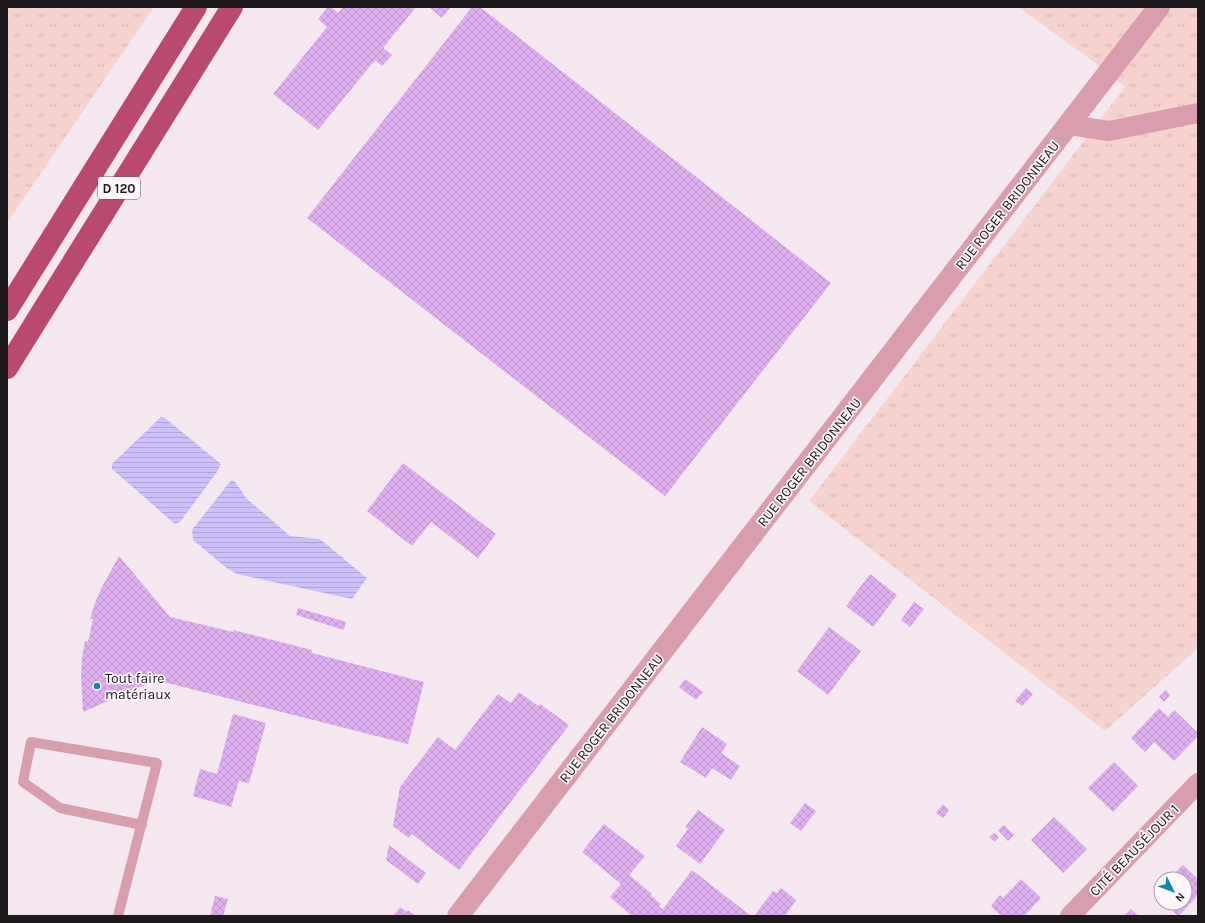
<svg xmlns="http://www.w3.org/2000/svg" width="1205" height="923" font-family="Karla,sans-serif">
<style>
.grass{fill:url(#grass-tufts)}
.water{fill:url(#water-rules)}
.building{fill:url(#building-cross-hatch)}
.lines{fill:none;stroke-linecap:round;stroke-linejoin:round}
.service{stroke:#d99ead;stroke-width:10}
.minor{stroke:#d99ead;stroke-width:20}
.tertiary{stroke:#d99ead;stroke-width:22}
.trunk{stroke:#ba4970;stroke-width:22}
.poi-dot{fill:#1386ac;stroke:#fef6fb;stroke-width:1.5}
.labels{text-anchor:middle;stroke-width:3.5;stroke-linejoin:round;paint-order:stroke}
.shield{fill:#fef6fb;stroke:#615b5f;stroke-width:1}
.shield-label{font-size:13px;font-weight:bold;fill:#1e191c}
.street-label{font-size:14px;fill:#1e191c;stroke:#fef6fb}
.poi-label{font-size:14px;fill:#1e191c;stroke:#fef6fb;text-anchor:start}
</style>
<defs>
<pattern id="grass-tufts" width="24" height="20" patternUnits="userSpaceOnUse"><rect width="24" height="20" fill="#f7d3cf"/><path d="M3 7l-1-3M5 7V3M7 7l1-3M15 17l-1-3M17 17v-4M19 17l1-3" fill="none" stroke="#d3b5b1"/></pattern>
<pattern id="water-rules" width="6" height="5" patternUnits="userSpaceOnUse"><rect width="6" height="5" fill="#cdc0fa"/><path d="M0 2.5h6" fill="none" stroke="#b0a4d6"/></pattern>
<pattern id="building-cross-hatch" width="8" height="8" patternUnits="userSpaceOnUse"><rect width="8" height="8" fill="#deaeef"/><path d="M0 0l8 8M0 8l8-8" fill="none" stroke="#be95cc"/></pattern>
</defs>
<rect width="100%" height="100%" fill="#f5e7f0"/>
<!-- grass -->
<g class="grass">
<polygon points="7,7 154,7 7,223"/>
<polygon points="1018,7 1198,7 1198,648 1105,731 809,501 1125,87 1094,62"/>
</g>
<!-- water -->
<g class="water">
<polygon points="161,417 165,418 221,464 217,472 180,522 175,524 112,469 112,464"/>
<polygon points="232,480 236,483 246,498 290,536 320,539 367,578 352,599 237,574 228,569 193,540 192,530 229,483"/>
</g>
<!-- building -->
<g class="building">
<polygon points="328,7 331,7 338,13 343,7 416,7 383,48 392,55 382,66 375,60 318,130 273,94 327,27 318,19"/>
<polygon points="429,7 451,7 442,18"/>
<polygon points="472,7 480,7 831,283 665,496 307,218"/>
<polygon points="403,463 496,534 478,558 431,522 412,546 367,511"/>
<polygon points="119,556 170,617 233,632 233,630 312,650 312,653 424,682 408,744 156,680 83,712 81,677 82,657 85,641 88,642 93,619 90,619 95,603 102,587"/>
<polygon points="870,574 897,595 873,627 846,606"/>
<polygon points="914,602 924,609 910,627 901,620"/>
<polygon points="298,608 346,622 344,630 296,615"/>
<polygon points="829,627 861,651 828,695 797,671"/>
<polygon points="685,679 703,692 696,700 679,687"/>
<polygon points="1026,688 1033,694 1022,706 1015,701"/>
<polygon points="1166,690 1170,695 1164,702 1159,697"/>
<polygon points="519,692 538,706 540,704 569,725 459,870 412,834 409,838 393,826 400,787 438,737 455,750 498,694 511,703"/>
<polygon points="1159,708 1168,717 1174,710 1198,733 1198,736 1174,761 1154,742 1145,752 1131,738"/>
<polygon points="233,714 266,723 249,783 239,781 231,807 193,796 200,769 217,774"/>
<polygon points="702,727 727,744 721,753 740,766 731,780 712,768 706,778 680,762"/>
<polygon points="1114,762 1138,786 1113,812 1088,788"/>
<polygon points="805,803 816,811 801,831 790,823"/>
<polygon points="943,804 949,810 943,818 936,813"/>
<polygon points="698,810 725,830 700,864 676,846 688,829 685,827"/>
<polygon points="1054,817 1087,849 1063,873 1031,840"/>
<polygon points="604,824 645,856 629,875 652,894 651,896 661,904 659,907 663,909 692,870 751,916 632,916 610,897 621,884 582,852"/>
<polygon points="1004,825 1014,835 1008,841 998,830"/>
<polygon points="994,833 999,837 995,842 989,837"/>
<polygon points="389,845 426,873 418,884 386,860"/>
<polygon points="1183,865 1198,879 1198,895 1179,916 1178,916 1165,903 1185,903 1185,879 1169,879"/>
<polygon points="1021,879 1041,898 1024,916 1001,916 991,906 1000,895 1003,898"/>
<polygon points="781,888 796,900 785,916 754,916 773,891 777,893"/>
<polygon points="1161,888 1161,899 1155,893"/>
<polygon points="215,896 228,899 223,916 210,916"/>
<polygon points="400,907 407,912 408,910 416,916 393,916"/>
<polygon points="1131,909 1139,916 1124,916"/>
</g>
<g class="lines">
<!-- service -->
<polyline class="service" points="118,916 157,763 31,742 23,782 60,808 142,825"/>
<!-- minor -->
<g class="minor">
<polyline points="1069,125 1109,131 1198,113"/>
<polyline points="1070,916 1198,783"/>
</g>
<!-- tertiary -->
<polyline class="tertiary" points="458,916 1159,7"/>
<!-- trunk -->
<g class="trunk">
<polyline points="7,310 196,7"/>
<polyline points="7,368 232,7"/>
</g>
</g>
<!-- markers -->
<circle class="poi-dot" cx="97" cy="686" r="4"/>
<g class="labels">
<!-- shield labels -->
<rect class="shield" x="98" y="177" width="42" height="22" rx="3"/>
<g class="shield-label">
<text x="119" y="193">D 120</text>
</g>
<!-- street labels -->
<g class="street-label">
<text transform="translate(1007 205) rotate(-52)" y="5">RUE ROGER BRIDONNEAU</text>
<text transform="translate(809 462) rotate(-52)" y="5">RUE ROGER BRIDONNEAU</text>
<text transform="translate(611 718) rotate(-52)" y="5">RUE ROGER BRIDONNEAU</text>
<text transform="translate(1134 850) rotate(-46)" y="5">CITÉ BEAUSÉJOUR 1</text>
</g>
<!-- poi labels -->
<g class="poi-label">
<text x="105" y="683">Tout faire<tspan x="105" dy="16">matériaux</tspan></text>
</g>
</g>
<!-- border -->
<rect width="1205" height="923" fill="none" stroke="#1e191c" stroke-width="16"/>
<!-- north arrow -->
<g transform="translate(1173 891) rotate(132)"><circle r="19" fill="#fef6fb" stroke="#a49ea2"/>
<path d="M0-3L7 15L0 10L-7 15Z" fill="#1386ac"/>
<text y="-6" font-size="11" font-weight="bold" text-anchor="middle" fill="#1e191c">N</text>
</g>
</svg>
